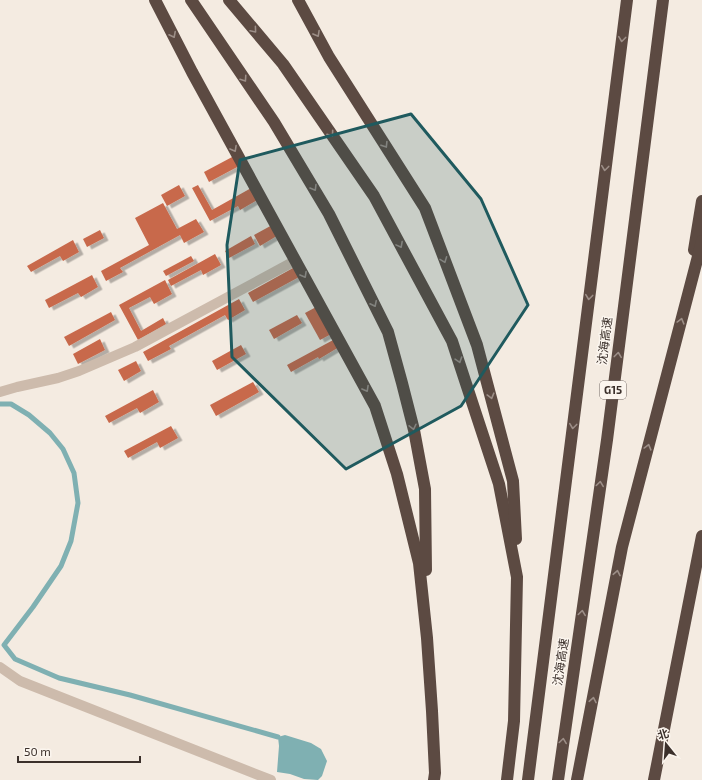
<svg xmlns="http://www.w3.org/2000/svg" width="702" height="780" font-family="'Exo 2','Noto Sans SC',sans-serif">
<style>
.water{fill:#7fb0b2}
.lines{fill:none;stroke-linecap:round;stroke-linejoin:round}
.stream{stroke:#7fb0b2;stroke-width:5}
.building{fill:#c8694b;filter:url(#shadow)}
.minor{stroke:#cdbbac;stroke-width:10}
.highway{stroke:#5c4a42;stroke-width:12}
.oneway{stroke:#9c8e87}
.marked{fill:#1f5a5e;fill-opacity:0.2;stroke:#1f5a5e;stroke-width:3;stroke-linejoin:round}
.labels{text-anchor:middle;stroke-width:3;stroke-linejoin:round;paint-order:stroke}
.shield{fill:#fbf5ee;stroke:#756b66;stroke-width:1}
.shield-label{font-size:11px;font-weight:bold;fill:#3b302b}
.street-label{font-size:12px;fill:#3b302b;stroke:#fbf5ee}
</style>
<defs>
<filter id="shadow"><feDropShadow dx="4.5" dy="2.5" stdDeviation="0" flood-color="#0004"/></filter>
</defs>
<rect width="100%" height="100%" fill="#f4ebe1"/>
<!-- water -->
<polygon class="water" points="285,735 311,743 321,749 327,761 322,776 318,780 304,779 290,774 277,772 279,746 278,737"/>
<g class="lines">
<!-- stream -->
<polyline class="stream" points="0,404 11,404 29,415 50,433 63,449 74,473 78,503 71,541 61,566 33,607 4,645 15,659 59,678 130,695 278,737"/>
</g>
<!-- building -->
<g class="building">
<polygon points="234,156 239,166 209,182 204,172"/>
<polygon points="179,185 185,196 167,206 161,195"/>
<polygon points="198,185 212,210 253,187 259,199 240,210 238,206 210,221 192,188"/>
<polygon points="163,203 177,229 196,219 204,232 184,243 180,235 120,268 123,272 106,281 101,271 149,245 135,218"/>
<polygon points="274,224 280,234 260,246 254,235"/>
<polygon points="100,230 104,238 87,247 83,239"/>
<polygon points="251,236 255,244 229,258 225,251"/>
<polygon points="73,240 79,252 63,261 60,256 31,272 27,266"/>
<polygon points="215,254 221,265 203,275 201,270 171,286 168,280"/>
<polygon points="191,256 194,261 166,276 163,271"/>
<polygon points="293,268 299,277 253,302 248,293"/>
<polygon points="92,275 98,287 81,297 78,293 49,308 45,300"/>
<polygon points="165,280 172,294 154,304 150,297 129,308 141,331 163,318 166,324 138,340 119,305"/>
<polygon points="239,299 245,310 228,320 225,315 169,346 171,349 148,361 143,352"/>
<polygon points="318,306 333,333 320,340 305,313"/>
<polygon points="111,312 115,320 69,346 64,337"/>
<polygon points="297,315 302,323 274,339 269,330"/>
<polygon points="100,339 105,350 78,364 73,354"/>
<polygon points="335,339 339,347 319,359 318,357 291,372 287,365"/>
<polygon points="241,345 246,354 217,370 212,361"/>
<polygon points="136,361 141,371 124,381 118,370"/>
<polygon points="253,382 259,392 216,416 210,405"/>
<polygon points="153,390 159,402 140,413 137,408 109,423 105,416"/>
<polygon points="171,426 178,438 160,448 157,442 128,458 124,451"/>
</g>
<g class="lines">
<!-- minor -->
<g class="minor">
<polyline points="0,392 17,387 58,378 79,371 135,347 291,263"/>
<polyline points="0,667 20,681 271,780"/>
</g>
<!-- highway -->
<g class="highway">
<polyline points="155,0 192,72 375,406 397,474 419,563 427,638 432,711 435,773 434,780"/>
<polyline points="191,0 274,122 329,214 388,332 402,383 414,430 425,489 426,570"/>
<polyline points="229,0 283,64 374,196 452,341 499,484 517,577 514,721 507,780"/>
<polyline points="298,0 329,57 425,208 477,345 513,481 516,539"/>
<polyline points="694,250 702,201"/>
<polyline points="528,780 627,0"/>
<polyline points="558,780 607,440 663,0"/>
<polyline points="577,780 622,547 702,241"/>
<polyline points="654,780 702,536"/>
</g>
</g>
<!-- one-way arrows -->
<defs><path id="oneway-chevron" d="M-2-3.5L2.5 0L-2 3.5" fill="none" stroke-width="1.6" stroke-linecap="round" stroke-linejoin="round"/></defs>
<g class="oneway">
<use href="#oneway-chevron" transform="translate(254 30) rotate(50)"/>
<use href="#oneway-chevron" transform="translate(317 34) rotate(61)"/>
<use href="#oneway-chevron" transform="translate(173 35) rotate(63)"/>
<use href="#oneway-chevron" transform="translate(622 39) rotate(97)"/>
<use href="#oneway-chevron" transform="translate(244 79) rotate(56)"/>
<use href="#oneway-chevron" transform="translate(331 134) rotate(55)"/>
<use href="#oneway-chevron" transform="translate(385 145) rotate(58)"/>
<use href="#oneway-chevron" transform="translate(234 149) rotate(61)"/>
<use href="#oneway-chevron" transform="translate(605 168) rotate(97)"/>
<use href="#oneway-chevron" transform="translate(314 188) rotate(59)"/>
<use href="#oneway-chevron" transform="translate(400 245) rotate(62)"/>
<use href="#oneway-chevron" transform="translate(444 260) rotate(69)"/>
<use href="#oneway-chevron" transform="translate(304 275) rotate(61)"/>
<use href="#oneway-chevron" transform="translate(589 297) rotate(97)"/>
<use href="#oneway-chevron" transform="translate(374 304) rotate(64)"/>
<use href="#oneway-chevron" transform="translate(681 321) rotate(-75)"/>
<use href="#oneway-chevron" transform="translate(618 355) rotate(-83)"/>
<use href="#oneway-chevron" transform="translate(459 360) rotate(72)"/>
<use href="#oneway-chevron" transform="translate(366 389) rotate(61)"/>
<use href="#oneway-chevron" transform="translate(491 396) rotate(75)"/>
<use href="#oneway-chevron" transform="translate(573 426) rotate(97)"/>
<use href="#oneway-chevron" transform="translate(413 427) rotate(77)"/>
<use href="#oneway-chevron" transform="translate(648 447) rotate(-75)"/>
<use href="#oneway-chevron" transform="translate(600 484) rotate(-82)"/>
<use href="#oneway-chevron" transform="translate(617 573) rotate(-79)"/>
<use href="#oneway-chevron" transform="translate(582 613) rotate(-82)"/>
<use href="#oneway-chevron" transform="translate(593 700) rotate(-79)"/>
<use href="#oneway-chevron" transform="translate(563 741) rotate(-82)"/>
</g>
<!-- marked area -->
<path class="marked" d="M411,114L481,199L528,305L461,406L346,469L232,357L227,245L240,160Z"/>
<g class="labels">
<!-- shield labels -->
<rect class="shield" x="600" y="381" width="26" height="18" rx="3"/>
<g class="shield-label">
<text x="613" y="394">G15</text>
</g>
<!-- street labels -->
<g class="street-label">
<text transform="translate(605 341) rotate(-83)" y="4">沈海高速</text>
<text transform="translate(561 662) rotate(-82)" y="4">沈海高速</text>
</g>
</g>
<!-- north arrow -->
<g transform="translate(666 744) rotate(343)" stroke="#fbf5ee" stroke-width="3" paint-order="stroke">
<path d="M0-3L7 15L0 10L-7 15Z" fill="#3b302b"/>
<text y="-6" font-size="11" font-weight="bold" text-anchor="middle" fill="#3b302b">北</text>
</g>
<!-- scale -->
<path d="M18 756v6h122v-6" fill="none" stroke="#3b302b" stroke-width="2"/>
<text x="24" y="756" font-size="12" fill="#3b302b" stroke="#fbf5ee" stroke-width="3" paint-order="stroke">50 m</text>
</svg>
